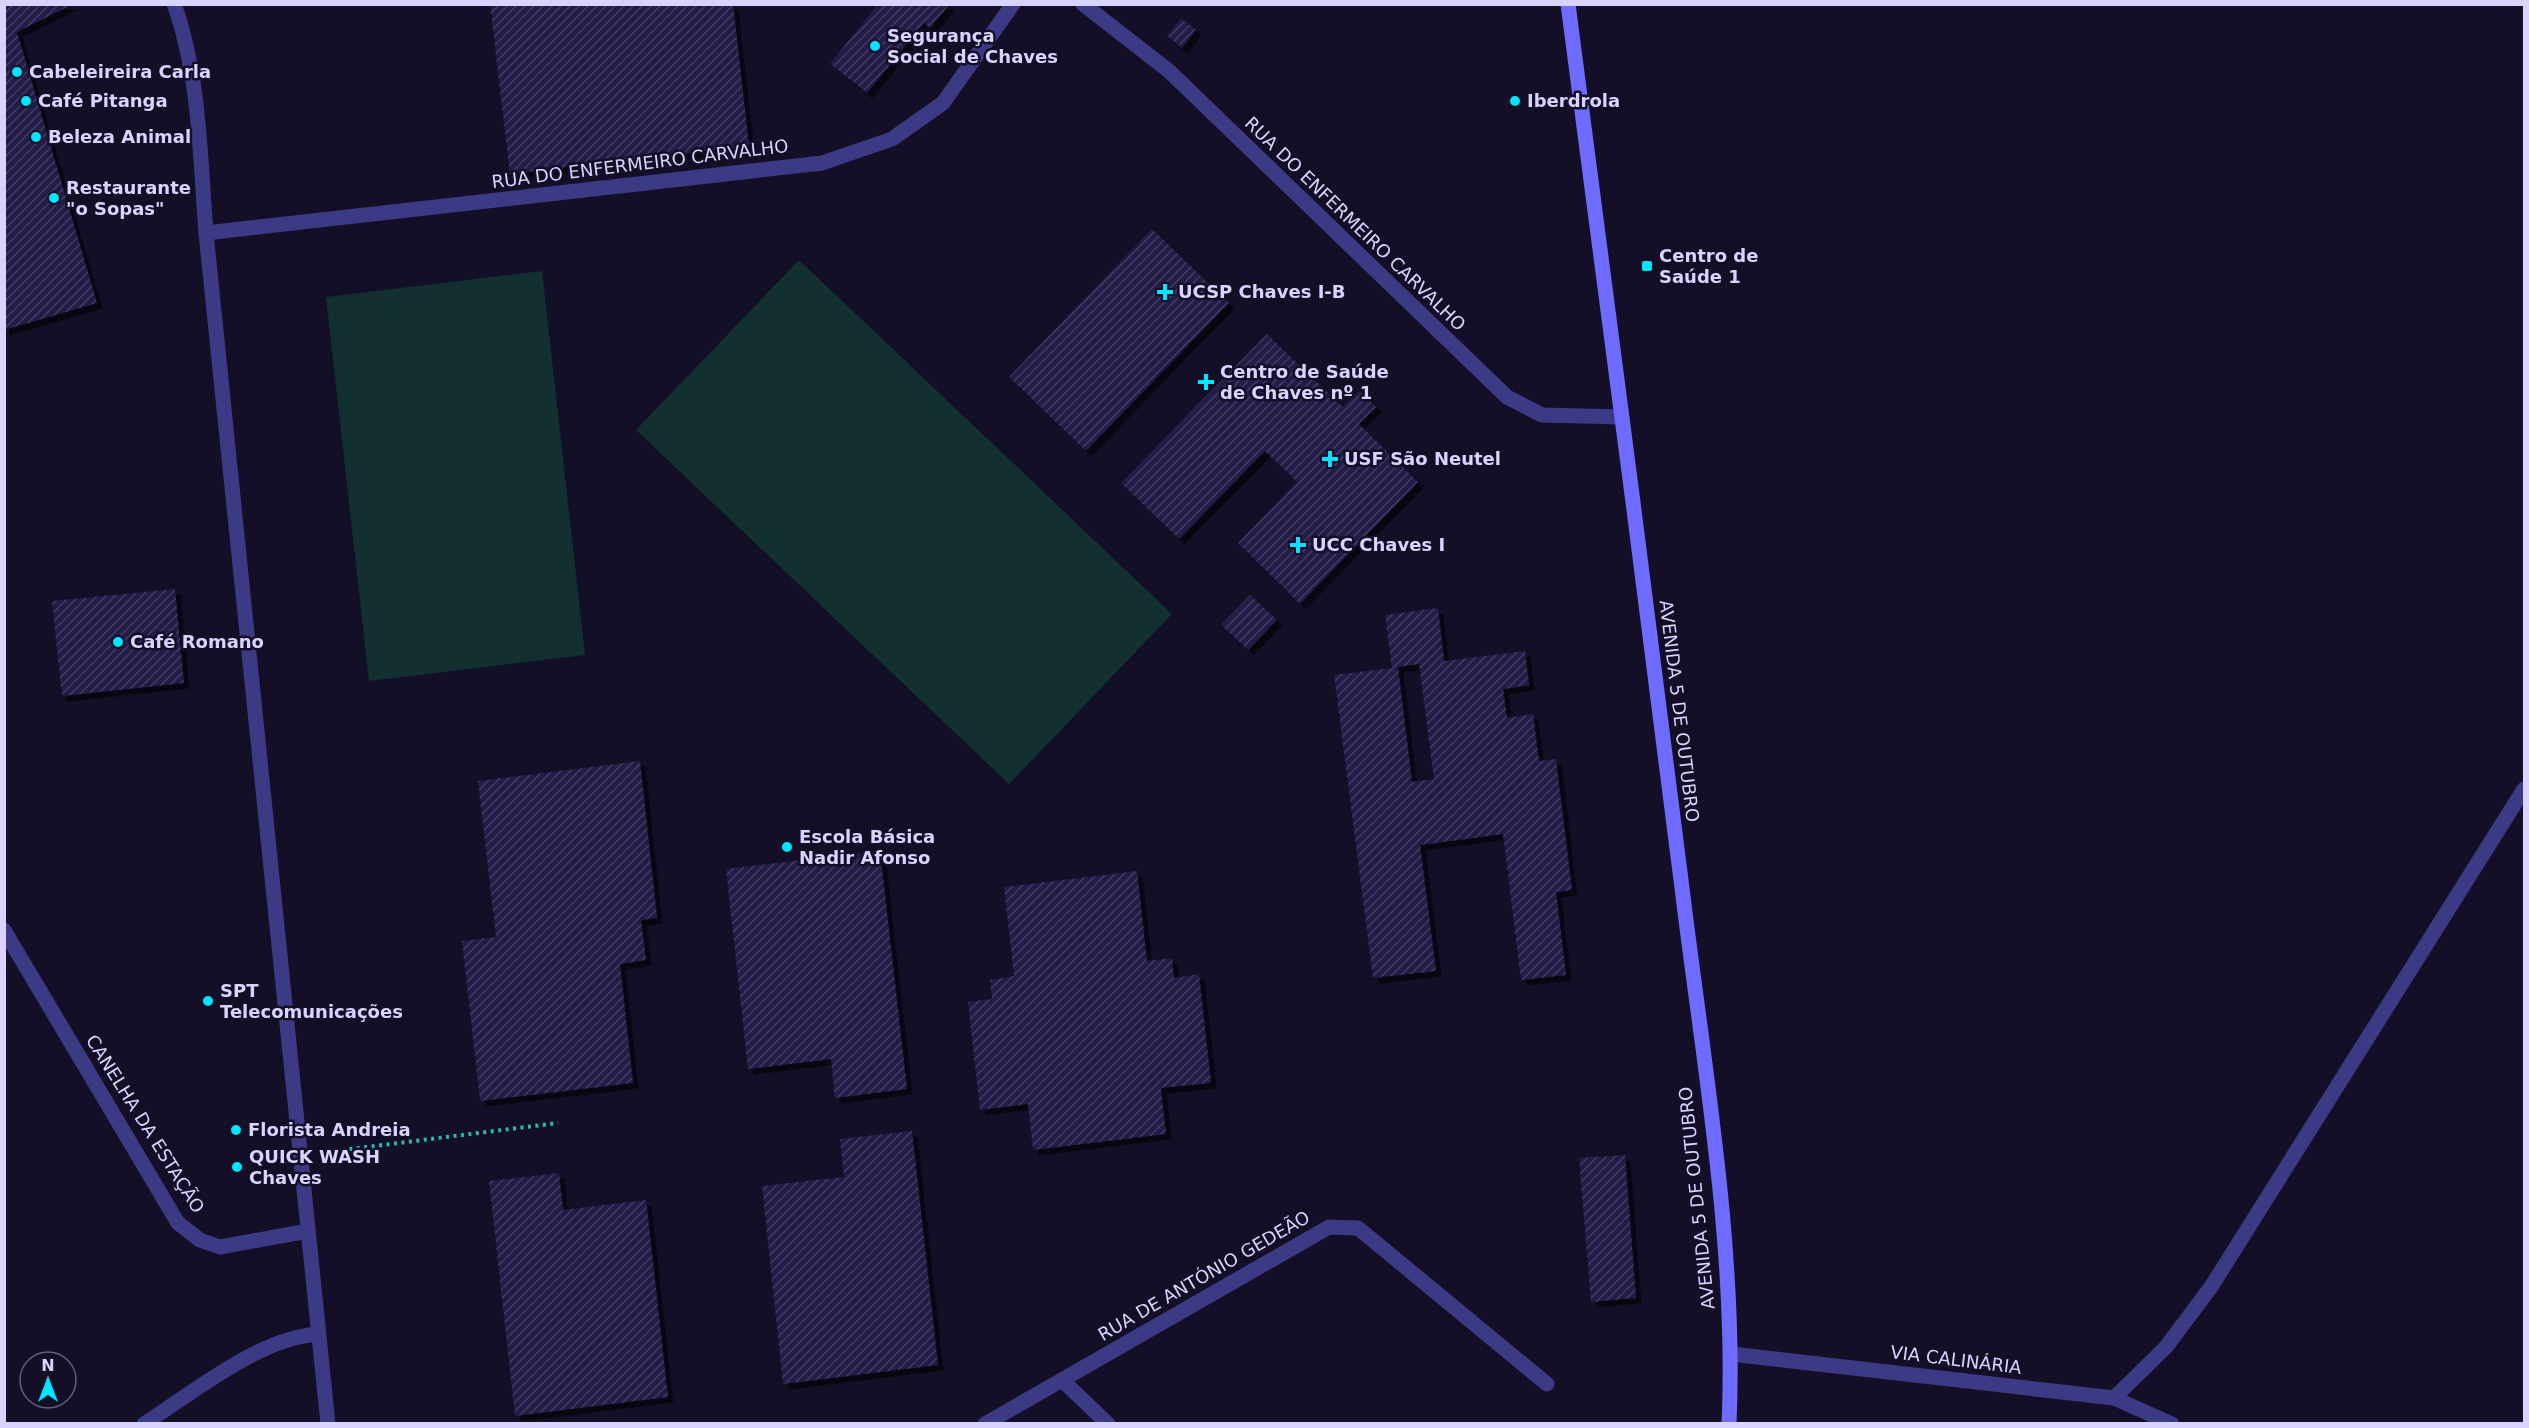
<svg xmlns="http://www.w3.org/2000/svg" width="2529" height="1428" font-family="'DejaVu Sans',sans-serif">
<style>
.garden{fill:#12302f}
.building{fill:url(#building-hatch);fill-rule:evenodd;filter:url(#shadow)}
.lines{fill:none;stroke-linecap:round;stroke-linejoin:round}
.path{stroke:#2fb8b0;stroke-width:4;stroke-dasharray:3 4.5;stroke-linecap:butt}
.service{stroke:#3d3a85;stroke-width:15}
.minor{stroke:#3d3a85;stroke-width:15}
.secondary{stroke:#6f6bff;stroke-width:15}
.poi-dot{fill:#00e5ff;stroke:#130f26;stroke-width:2}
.labels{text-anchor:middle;stroke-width:5;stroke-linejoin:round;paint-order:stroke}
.poi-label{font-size:18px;font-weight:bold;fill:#d9d4ff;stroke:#130f26;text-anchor:start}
.street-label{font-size:18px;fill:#d9d4ff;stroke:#130f26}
</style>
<defs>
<pattern id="building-hatch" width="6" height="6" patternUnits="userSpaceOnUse" patternTransform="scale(1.5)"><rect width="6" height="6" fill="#241b47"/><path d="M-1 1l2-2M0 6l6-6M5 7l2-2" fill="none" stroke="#433b63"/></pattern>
<filter id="shadow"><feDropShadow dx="5.5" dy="5.5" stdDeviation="0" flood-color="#0009"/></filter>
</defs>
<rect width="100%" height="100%" fill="#130f26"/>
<!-- garden -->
<g class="garden">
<polygon points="799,260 1172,614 1009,784 636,430"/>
<polygon points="542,271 585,655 369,681 326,297"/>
</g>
<!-- building -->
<g class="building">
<polygon points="4,4 73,4 17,32 97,303 4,330"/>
<polygon points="490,4 733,4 749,146 510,174"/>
<polygon points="878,4 950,4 930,28 924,23 867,93 830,64"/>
<polygon points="1181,18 1196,30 1182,48 1167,36"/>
<polygon points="1152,229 1229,303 1086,451 1009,377"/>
<polygon points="1267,334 1343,407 1359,391 1376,407 1359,424 1418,482 1300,604 1238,543 1297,482 1265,451 1179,539 1121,483"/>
<polygon points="175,589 184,683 62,696 52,601"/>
<polygon points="1250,595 1277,620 1248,650 1221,625"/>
<path d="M1438,608L1444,661L1525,651L1529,685L1503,689L1507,718L1533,714L1539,761L1556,759L1572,890L1556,892L1566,975L1521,980L1503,834L1420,845L1436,971L1373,978L1334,675L1392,668L1385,615ZM1419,664L1434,779L1412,782L1398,667Z"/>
<polygon points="640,761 657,918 641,920 646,960 620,964 633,1083 480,1101 462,941 496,937 478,781"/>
<polygon points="880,851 907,1089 835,1098 831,1059 748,1069 726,869"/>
<polygon points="1137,871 1147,961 1172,958 1174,978 1199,974 1211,1083 1161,1088 1166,1134 1033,1150 1028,1104 980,1110 968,1002 992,999 990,980 1014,976 1004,887"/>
<polygon points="912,1131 938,1365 783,1384 762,1186 844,1177 840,1139"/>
<polygon points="1625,1155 1636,1298 1591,1302 1579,1158"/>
<polygon points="559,1173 563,1210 646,1200 668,1397 515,1416 489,1181"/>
</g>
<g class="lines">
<!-- path -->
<polyline class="path" points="327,1152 558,1123"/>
<!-- service -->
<polyline class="service" points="2114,1398 2166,1347 2211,1287 2524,789"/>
<!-- minor -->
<g class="minor">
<path d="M174,4C200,76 200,158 206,233L328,1424"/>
<polyline points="1083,4 1169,71 1507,397 1542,415 1622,417"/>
<polyline points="206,233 822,163 892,139 943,103 1013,4"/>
<polyline points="4,930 178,1223 200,1240 220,1247 308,1231"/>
<polyline points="1731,1354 2114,1398 2172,1424"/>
<polyline points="1062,1380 1108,1424"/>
<path d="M144,1424C194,1392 259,1338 318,1334"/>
<polyline points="985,1424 1329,1227 1358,1228 1547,1384"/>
</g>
<!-- secondary -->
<path class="secondary" d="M1568,4C1607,299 1645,593 1682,888C1703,1062 1737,1248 1729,1424"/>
</g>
<!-- markers -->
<g class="poi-dot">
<circle cx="875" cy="46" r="6"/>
<circle cx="17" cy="72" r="6"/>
<circle cx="26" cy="101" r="6"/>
<circle cx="1515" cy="101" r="6"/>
<circle cx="36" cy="137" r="6"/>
<circle cx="54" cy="198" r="6"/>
<rect x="1641" y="260" width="12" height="12" rx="3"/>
<path d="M1162 283h6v6h6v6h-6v6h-6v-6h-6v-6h6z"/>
<path d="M1203 373h6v6h6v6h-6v6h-6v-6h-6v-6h6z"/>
<path d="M1327 450h6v6h6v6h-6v6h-6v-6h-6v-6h6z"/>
<path d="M1295 536h6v6h6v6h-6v6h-6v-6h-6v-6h6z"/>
<circle cx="118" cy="642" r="6"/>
<circle cx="787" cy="847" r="6"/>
<circle cx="208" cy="1001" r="6"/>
<circle cx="236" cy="1130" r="6"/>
<circle cx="237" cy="1167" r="6"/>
</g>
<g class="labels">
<!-- poi labels -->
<g class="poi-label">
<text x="887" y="42">Segurança<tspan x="887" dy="21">Social de Chaves</tspan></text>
<text x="29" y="78">Cabeleireira Carla</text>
<text x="38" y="107">Café Pitanga</text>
<text x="1527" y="107">Iberdrola</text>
<text x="48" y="143">Beleza Animal</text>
<text x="66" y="194">Restaurante<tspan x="66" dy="21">"o Sopas"</tspan></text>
<text x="1659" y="262">Centro de<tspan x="1659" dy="21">Saúde 1</tspan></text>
<text x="1178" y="298">UCSP Chaves I-B</text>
<text x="1220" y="378">Centro de Saúde<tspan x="1220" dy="21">de Chaves nº 1</tspan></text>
<text x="1344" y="465">USF São Neutel</text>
<text x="1312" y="551">UCC Chaves I</text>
<text x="130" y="648">Café Romano</text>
<text x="799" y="843">Escola Básica<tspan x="799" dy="21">Nadir Afonso</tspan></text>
<text x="220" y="997">SPT<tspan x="220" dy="21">Telecomunicações</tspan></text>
<text x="248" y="1136">Florista Andreia</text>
<text x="249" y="1163">QUICK WASH<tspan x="249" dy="21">Chaves</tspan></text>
</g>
<!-- street labels -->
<g class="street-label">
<text transform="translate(640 164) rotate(-7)" y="6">RUA DO ENFERMEIRO CARVALHO</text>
<text transform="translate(1355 224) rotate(44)" y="6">RUA DO ENFERMEIRO CARVALHO</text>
<text transform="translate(1679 711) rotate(83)" y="6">AVENIDA 5 DE OUTUBRO</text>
<text transform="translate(145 1124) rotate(58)" y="6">CANELHA DA ESTAÇÃO</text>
<text transform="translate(1697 1198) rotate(-96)" y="6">AVENIDA 5 DE OUTUBRO</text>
<text transform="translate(1204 1276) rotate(-30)" y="6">RUA DE ANTÓNIO GEDEÃO</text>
<text transform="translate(1956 1360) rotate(7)" y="6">VIA CALINÁRIA</text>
</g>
</g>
<!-- border -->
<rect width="2529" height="1428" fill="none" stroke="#d9d4ff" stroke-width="12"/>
<!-- north arrow -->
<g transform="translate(48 1380)"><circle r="28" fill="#130f26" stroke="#625e7d" stroke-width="1.5"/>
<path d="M0-4.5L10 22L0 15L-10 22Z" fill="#00e5ff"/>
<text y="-9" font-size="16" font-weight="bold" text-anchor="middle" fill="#d9d4ff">N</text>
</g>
</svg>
